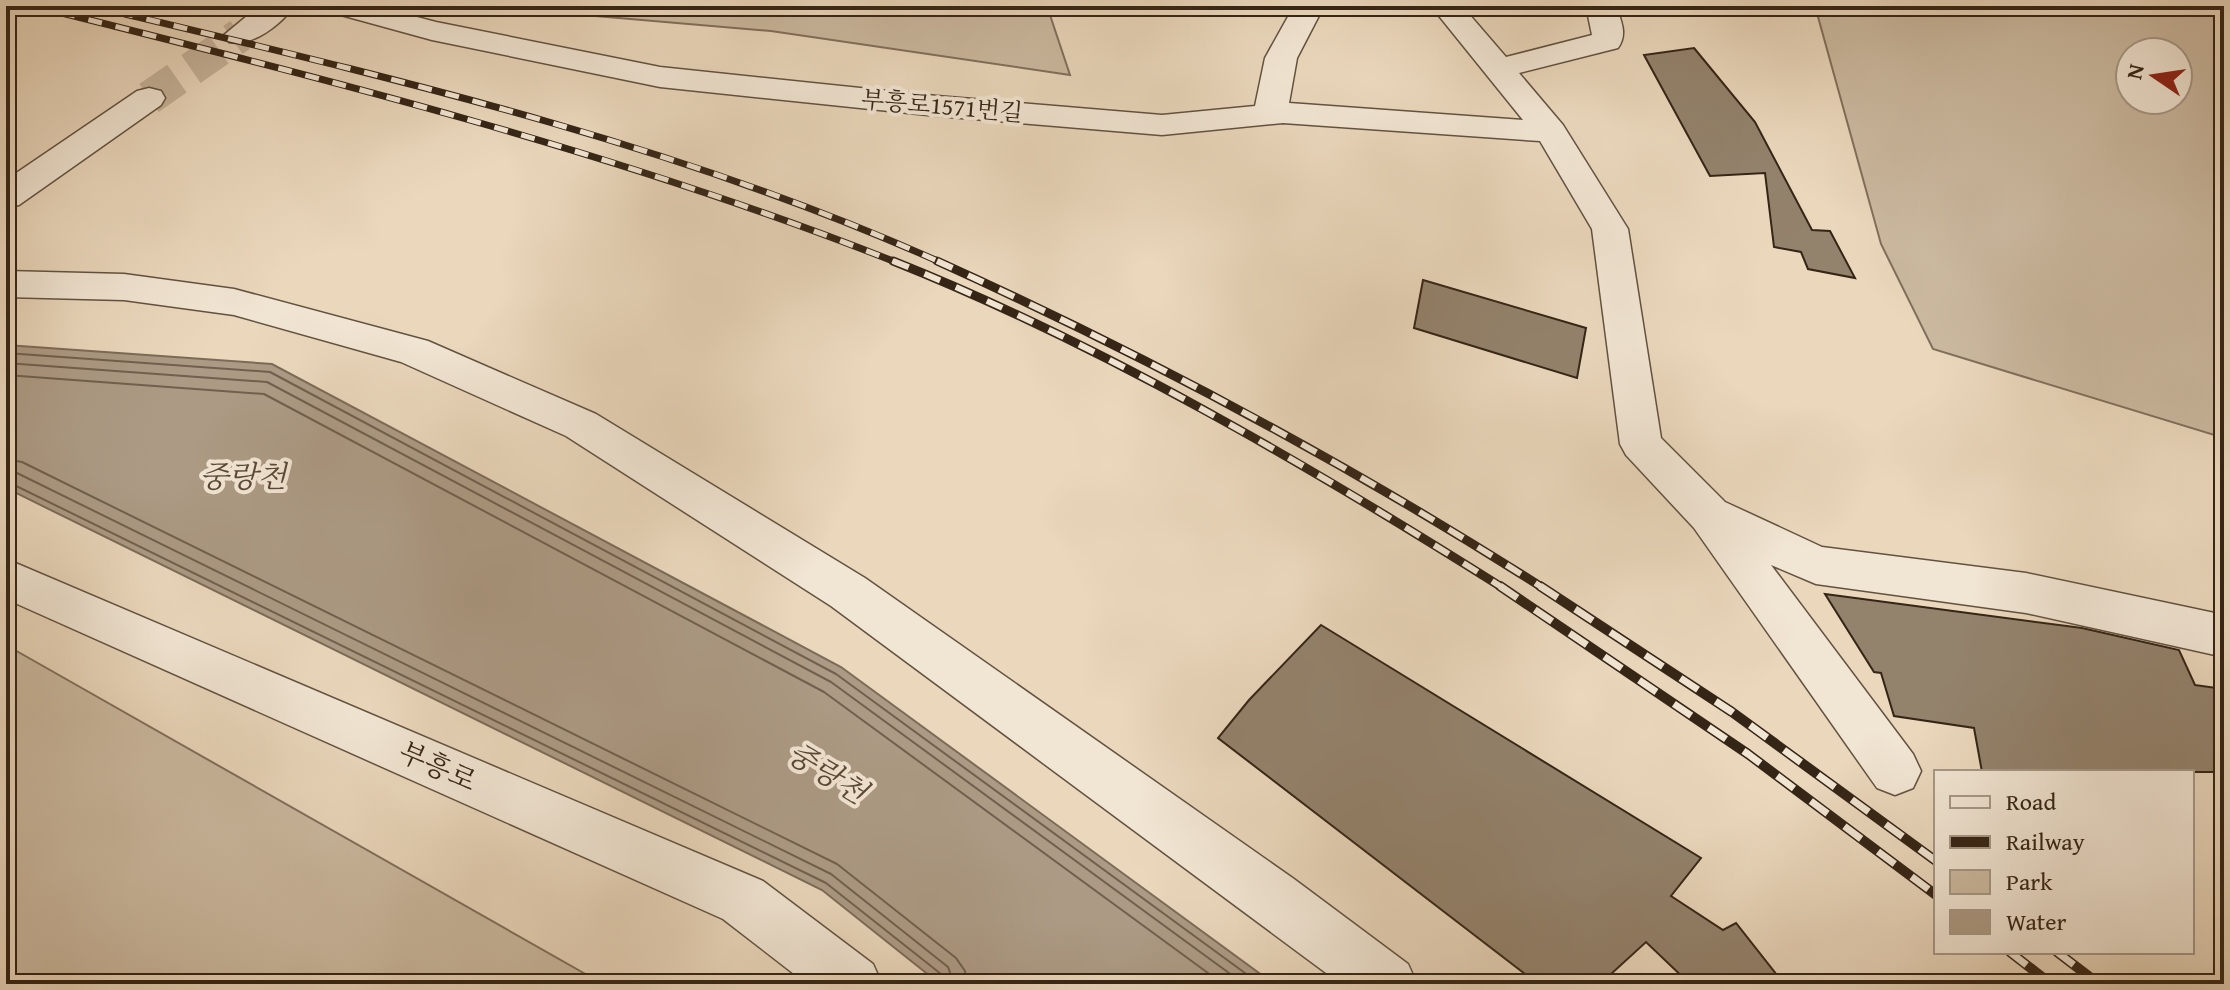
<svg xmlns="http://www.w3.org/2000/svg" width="2230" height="990" font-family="'Gentium Book Plus','Noto Serif KR',serif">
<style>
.green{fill:#cbb9a0;stroke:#806f5b;stroke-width:2;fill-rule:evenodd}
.water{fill:#ac9a84;stroke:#7c6b58;stroke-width:2}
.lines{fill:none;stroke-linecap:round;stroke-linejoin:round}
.shore{stroke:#70604d;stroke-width:2}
.building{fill:#93826c;stroke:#352516;stroke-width:2}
.minor-tunnel{stroke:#c6b39b;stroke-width:34;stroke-dasharray:34 17;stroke-linecap:butt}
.minor-casing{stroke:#625240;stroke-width:3}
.path{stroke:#352516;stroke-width:4;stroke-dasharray:5 3;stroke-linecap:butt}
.minor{fill:#f1e5d3;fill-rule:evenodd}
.rail-far2-casing{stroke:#352516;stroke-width:7}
.rail-far1-casing{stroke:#352516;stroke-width:9}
.rail-casing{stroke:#352516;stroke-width:10}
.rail-far2{stroke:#f1e5d3;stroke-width:5;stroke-dasharray:14;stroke-linecap:butt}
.rail-far1{stroke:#f1e5d3;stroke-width:6;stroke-dasharray:17;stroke-linecap:butt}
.rail{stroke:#f1e5d3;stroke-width:7;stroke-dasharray:21;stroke-linecap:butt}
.labels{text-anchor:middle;stroke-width:8;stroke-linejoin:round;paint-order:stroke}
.far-street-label{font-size:24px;fill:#352516;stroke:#f1e5d3}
.street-label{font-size:28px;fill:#352516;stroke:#f1e5d3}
.water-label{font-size:30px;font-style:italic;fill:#594837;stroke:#f1e5d3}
</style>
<rect width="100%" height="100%" fill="#ead7bc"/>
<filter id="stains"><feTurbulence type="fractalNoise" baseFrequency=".0025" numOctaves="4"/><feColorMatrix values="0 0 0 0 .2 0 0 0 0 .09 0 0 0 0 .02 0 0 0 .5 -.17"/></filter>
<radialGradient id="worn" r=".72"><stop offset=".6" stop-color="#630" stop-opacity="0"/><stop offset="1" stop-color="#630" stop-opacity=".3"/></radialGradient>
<!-- green -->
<g class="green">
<polygon points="479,6 1047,6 1070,75 771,31"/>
<path d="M1815,6H2224V438L1933,349L1881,244ZM2130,52H2178V100H2130Z"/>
<polygon points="6,645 603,984 6,984"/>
</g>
<!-- water -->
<polygon class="water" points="6,345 272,364 841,667 1274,984 940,984 822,890 6,488"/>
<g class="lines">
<!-- shore -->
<g class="shore">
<polyline points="6,353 270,372 836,674 1260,984"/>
<polyline points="6,363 267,382 831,682 1244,984"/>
<polyline points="6,375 264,394 824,692 1223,984"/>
<polyline points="6,459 22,462 837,864 956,958 965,971 966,984"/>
<polyline points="6,471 17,473 831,874 948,967 954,984"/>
<polyline points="6,481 826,883 941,974 944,984"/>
</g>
</g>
<!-- building -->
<g class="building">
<polygon points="1694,48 1755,122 1812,230 1830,231 1855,278 1808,269 1801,252 1774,247 1765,173 1710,176 1644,55"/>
<polygon points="1423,280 1586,328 1577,378 1414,328"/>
<polygon points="1825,594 2082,628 2179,650 2195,685 2224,689 2224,772 1982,772 1974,728 1894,716 1881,673 1874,672"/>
<polygon points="1321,625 1701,858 1671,896 1723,930 1736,923 1784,984 1690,984 1646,942 1611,974 1607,984 1538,984 1218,738 1249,700"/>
</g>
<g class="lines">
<!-- minor-tunnel -->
<polyline class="minor-tunnel" points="149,98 240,35"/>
<defs>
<g id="minor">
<path d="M259,6H294C281,25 252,47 229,42L224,35Z"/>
<path d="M326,6H375L436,22L660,67L937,96L1162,115L1255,106L1265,58L1294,6H1324L1297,58L1289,103L1523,120L1431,6H1462L1506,57L1592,35L1586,6H1616C1621,21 1628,34 1618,48L1519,73L1563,125L1628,229L1661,438L1725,502L1822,547L2026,573L2224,615V657L2026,613L1816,584L1771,565L1913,754L1921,771L1913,788L1895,795L1877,788L1694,528L1626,455L1620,444L1592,229L1540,141L1283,123L1162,135L937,116L660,87L432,40L330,12Z"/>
<polygon points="149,88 161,91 165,98 161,105 19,205 6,208 6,180 137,91"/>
<polygon points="6,271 124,274 234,289 428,341 596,414 865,578 1294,879 1408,964 1417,984 1341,984 831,606 566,436 401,362 234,315 124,300 6,297"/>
<polygon points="6,559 763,881 873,964 882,984 807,984 723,919 6,599"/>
</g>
</defs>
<!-- minor casing -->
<use href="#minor" class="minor-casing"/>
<!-- path -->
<polyline class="path" points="195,6 217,12"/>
<!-- minor -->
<use href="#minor" class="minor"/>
<defs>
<g id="rail-far2">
<path d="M34,6C326,79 618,152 898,263"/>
<path d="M92,6C379,75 671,141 942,263"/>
</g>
<g id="rail-far1">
<path d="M893,261C1104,345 1311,467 1503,588"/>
<path d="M937,261C1147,356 1349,464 1543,588"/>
</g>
<g id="rail">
<polyline points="1500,586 1748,754 1936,895"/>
<polyline points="1540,586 1732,712 1936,861"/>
<polyline points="2010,952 2051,984"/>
<polyline points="2057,952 2099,984"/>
</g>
</defs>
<!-- rail-far2 casing -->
<use href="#rail-far2" class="rail-far2-casing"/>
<!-- rail-far1 casing -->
<use href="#rail-far1" class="rail-far1-casing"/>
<!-- rail casing -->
<use href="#rail" class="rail-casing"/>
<!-- rail-far2 -->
<use href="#rail-far2" class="rail-far2"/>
<!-- rail-far1 -->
<use href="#rail-far1" class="rail-far1"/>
<!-- rail -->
<use href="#rail" class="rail"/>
</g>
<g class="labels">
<!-- far-street labels -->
<g class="far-street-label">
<text transform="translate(942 106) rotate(5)" y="8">부흥로1571번길</text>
</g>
<!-- street labels -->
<g class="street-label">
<text transform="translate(438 766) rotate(24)" y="10">부흥로</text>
</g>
<!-- water labels -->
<g class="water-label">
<text x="243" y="487">중랑천</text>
<text transform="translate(827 773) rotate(32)" y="10">중랑천</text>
</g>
</g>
<!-- margin -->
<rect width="2230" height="990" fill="none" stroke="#ead7bc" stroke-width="32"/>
<rect x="8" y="8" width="2214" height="974" fill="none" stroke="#352516" stroke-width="4"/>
<rect x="16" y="16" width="2198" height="958" fill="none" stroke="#352516" stroke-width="2"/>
<!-- legend -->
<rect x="1934" y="770" width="260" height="184" fill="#f1e5d3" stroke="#a69887" stroke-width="2"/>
<rect x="1950" y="796" width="40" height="12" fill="#f1e5d3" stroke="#a69887" stroke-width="2"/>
<text x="2006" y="810" font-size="24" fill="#352516">Road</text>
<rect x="1950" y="836" width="40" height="12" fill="#352516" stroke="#a69887" stroke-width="2"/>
<text x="2006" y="850" font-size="24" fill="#352516">Railway</text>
<rect x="1950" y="870" width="40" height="24" fill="#cbb9a0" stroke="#a69887" stroke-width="2"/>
<text x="2006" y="890" font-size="24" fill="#352516">Park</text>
<rect x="1950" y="910" width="40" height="24" fill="#ac9a84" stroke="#a69887" stroke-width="2"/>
<text x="2006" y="930" font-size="24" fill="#352516">Water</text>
<!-- north arrow -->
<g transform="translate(2154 76) rotate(283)"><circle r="38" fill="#f1e5d3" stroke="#a69887" stroke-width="2"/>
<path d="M0-6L14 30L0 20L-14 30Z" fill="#8f2418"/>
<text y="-12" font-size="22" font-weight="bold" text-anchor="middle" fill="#352516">N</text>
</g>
<rect width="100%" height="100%" filter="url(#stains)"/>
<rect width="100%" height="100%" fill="url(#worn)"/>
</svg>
